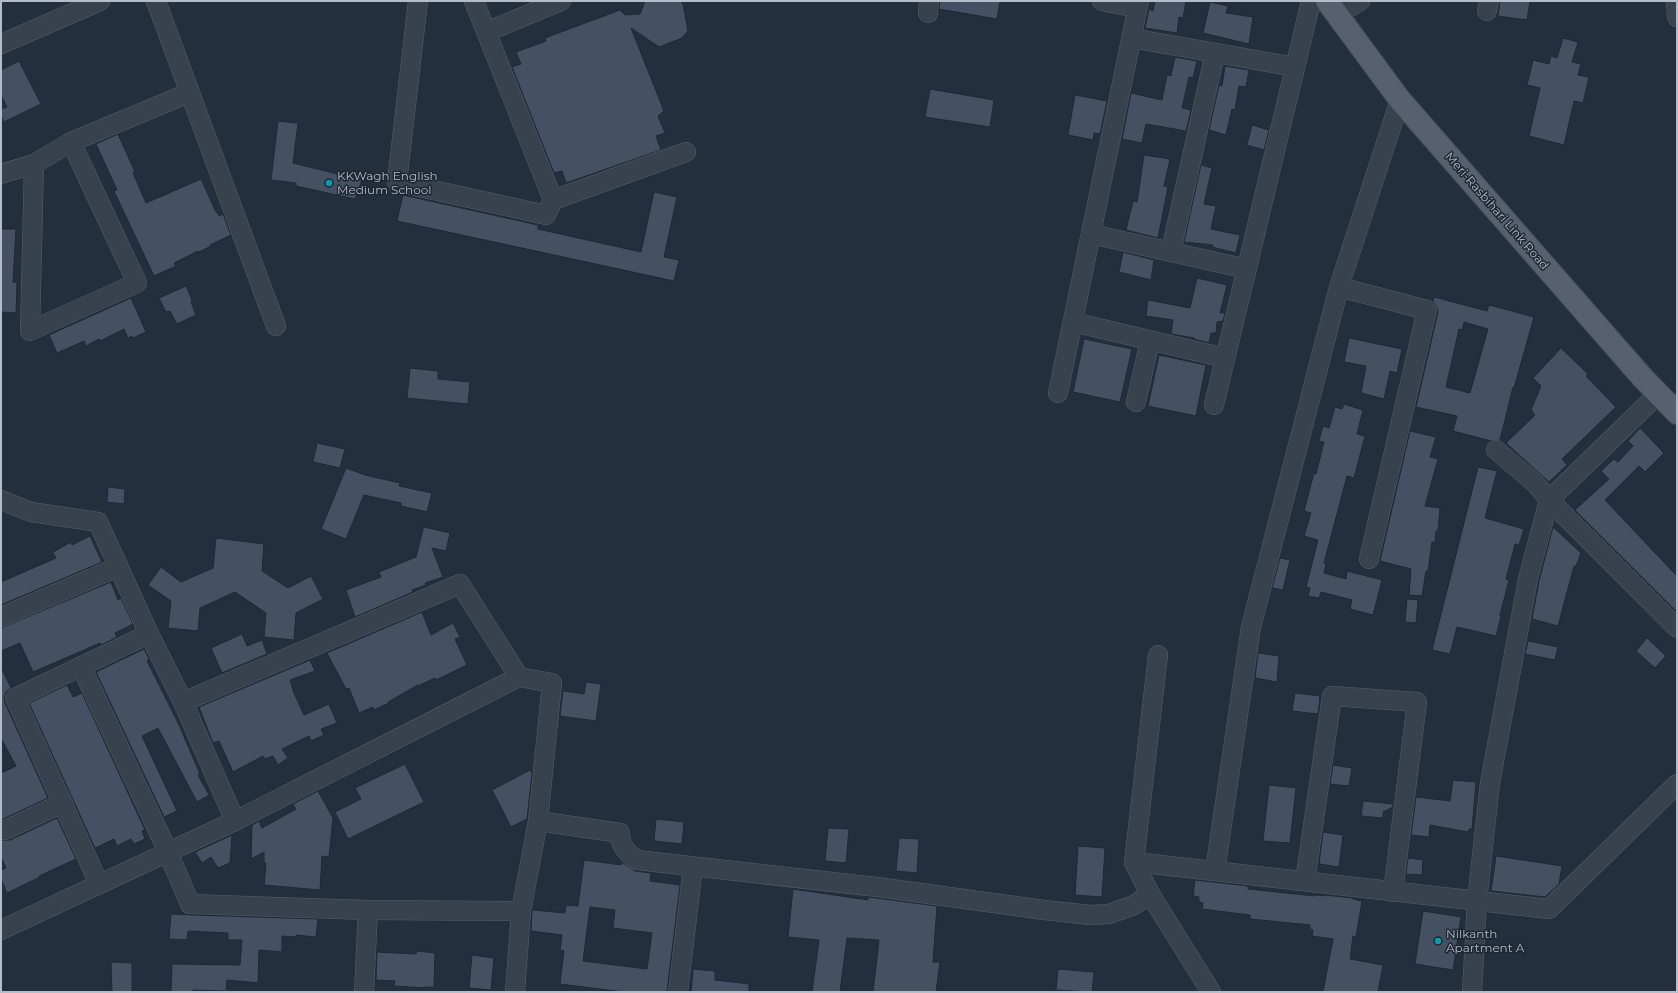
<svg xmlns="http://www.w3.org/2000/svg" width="1678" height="993" font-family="Montserrat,sans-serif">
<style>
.building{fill:#455162;stroke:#1f2835;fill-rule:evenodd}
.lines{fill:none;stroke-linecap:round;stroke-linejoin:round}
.minor-casing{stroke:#565f6c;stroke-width:20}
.major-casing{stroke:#414a57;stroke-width:24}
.minor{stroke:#38414e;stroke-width:19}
.major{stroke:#56606e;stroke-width:22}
.culture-dot{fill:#0f9aa8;stroke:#1d2633;stroke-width:1.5}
.labels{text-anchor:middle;stroke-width:3;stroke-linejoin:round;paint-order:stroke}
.poi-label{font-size:12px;fill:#b4bcc9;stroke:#1d2633;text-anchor:start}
.street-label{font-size:12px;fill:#b4bcc9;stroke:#1d2633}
</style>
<rect width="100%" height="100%" fill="#242f3e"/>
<!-- building -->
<g class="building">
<polygon points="645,1 680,1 683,4 688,31 682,38 659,47 631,28 664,111 658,116 665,133 656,136 661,150 566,183 562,171 554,173 512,67 521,64 516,52 546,41 545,38 620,10 625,15 640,14"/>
<polygon points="940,1 1000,1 997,19 939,9"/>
<polygon points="1155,1 1186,1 1183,18 1179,17 1177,33 1145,28 1149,9 1153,11"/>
<polygon points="1500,1 1530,1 1527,20 1498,16"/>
<polygon points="1210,2 1228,6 1226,13 1253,17 1249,44 1203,33"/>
<polygon points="1563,38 1578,42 1572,62 1581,64 1578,75 1589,77 1583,103 1574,101 1564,145 1529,136 1540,88 1527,85 1533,60 1549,64 1551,56 1557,58"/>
<polygon points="1175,57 1197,61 1193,78 1189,77 1182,108 1191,110 1186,131 1146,124 1142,143 1122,139 1131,93 1162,100 1167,75 1171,76"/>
<polygon points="19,61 41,104 4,122 1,116 1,109 7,107 1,95 1,70"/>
<polygon points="1225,66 1249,70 1246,87 1239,86 1235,110 1232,109 1226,135 1209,130 1219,85 1222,86"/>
<polygon points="930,89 994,100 990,127 925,117"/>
<polygon points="1075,95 1107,101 1100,134 1094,133 1093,140 1068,135"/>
<polygon points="278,121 298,123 293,163 362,180 355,199 296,186 296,183 271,180"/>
<polygon points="1252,125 1269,130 1264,150 1247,145"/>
<polygon points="118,134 135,172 133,173 146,203 201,179 216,212 217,212 219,216 223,214 231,235 210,245 211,246 199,252 198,251 174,263 176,266 154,276 114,191 117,190 96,144"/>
<polygon points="1144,155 1170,159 1164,186 1168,187 1158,238 1126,230 1133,201 1137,202"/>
<polygon points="1201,165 1212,168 1204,204 1216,206 1211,229 1240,235 1236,253 1212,247 1213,245 1184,242"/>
<polygon points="654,192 677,197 664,257 679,260 674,281 397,221 403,195 538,225 538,229 641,252"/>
<polygon points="1,229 16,229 13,282 17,283 16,313 1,312"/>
<polygon points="1123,252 1154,260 1151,280 1119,272"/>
<polygon points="1197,278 1227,285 1220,313 1225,313 1223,321 1217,322 1216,333 1211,333 1209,343 1194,339 1194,338 1171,334 1173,320 1146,316 1148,300 1190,308"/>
<polygon points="186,286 192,300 191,302 196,315 177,324 170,311 166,312 159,298"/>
<path d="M1434,297L1487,311L1489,305L1534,317L1514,388L1513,387L1500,440L1491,441L1453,431L1457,416L1416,407L1438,312L1437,307L1433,301ZM1464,322L1488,329L1470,393L1446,387L1459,329L1462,330Z"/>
<polygon points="131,298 146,332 133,338 132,336 128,338 124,329 100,341 99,339 86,346 84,341 57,353 49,335"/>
<polygon points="1349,338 1402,349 1397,373 1390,371 1384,399 1361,393 1366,366 1344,362"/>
<polygon points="1084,339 1132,349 1120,402 1073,392"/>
<polygon points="1561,348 1588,374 1586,376 1616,407 1562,459 1567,465 1549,482 1506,443 1535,415 1531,410 1541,386 1533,378"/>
<polygon points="1159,355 1206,365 1196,416 1148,406"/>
<polygon points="410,368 438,371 438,379 470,382 468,404 407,398"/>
<polygon points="1344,404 1363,410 1357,434 1365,436 1354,478 1347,476 1324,563 1326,563 1324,573 1346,579 1347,571 1382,580 1373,615 1350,609 1352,600 1321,592 1319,598 1308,596 1310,588 1306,587 1318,540 1304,536 1311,513 1304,511 1314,473 1316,474 1324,442 1319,441 1323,426 1329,428 1335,407 1342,409"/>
<polygon points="1640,428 1664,453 1645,472 1639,466 1605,500 1677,576 1677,612 1575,510 1609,479 1601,471 1614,459 1618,462 1633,446 1628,441"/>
<polygon points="1410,431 1436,437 1430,457 1438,459 1425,506 1440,508 1438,531 1436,531 1435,543 1432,542 1428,571 1426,571 1422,596 1409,595 1411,569 1380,561"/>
<polygon points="317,443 345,449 340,468 313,462"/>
<polygon points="1478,467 1497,471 1485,518 1524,529 1519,545 1515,544 1506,579 1509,580 1500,615 1501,616 1496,636 1457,627 1450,654 1432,650"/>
<polygon points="346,468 365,475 400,483 399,486 432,493 427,512 401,506 401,503 364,495 346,539 321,529"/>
<polygon points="108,487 125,489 124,504 107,502"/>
<polygon points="424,525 424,527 450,533 446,551 432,548 443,577 425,583 426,585 412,590 413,592 355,617 346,590 381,577 379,572 416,557"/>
<polygon points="1553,527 1581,553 1576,566 1574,566 1558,626 1532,619 1539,581"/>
<polygon points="90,536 102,562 1,605 1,582 56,558 53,552 71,542 72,545"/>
<polygon points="216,538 264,544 262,571 288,588 311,576 323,599 296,613 294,640 264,637 266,613 235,592 200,608 198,631 168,628 171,601 148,585 161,567 181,582 213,568"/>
<polygon points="1280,558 1290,560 1283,590 1272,588"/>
<polygon points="111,582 118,600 121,598 133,624 115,633 117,637 101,645 100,643 33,672 20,643 1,651 1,628"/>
<polygon points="1407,599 1418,600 1416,623 1405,622"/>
<polygon points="422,612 431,635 453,623 460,637 455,639 467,665 436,680 435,678 418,686 418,685 388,702 389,703 374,710 373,707 359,713 349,688 346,689 327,653"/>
<polygon points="242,634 247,646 262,640 267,654 222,673 211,648"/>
<polygon points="1647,638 1666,656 1655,668 1636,651"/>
<polygon points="1528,641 1558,647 1555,660 1525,654"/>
<polygon points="144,649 149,659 147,661 179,725 200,774 198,775 209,795 197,802 158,728 142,736 177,811 164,817 96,672"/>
<polygon points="1258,653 1279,656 1277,682 1255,678"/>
<polygon points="310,660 315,671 290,680 294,693 304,715 329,704 337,723 321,729 324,735 311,741 309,736 282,749 288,758 278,765 273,756 265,759 263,756 233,772 219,741 213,743 199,707"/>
<polygon points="1,667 11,688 6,692 4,697 5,703 48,798 1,820 1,773 16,766 1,738"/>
<polygon points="586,682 601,684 596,721 560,716 563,691 584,694"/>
<polygon points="67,685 73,697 82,693 145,830 142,831 145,839 134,844 131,839 117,846 114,839 95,848 29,703"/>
<polygon points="1295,693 1320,696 1318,714 1292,711"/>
<polygon points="405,764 424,802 348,839 335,812 361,799 355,788"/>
<polygon points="1333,765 1352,768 1349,786 1330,784"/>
<polygon points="530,770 532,773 527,819 511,827 492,790"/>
<polygon points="1453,780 1476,782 1472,829 1469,829 1468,832 1430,825 1429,837 1411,835 1416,797 1450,801"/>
<polygon points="1269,785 1296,788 1290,843 1263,841"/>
<polygon points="318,791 333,818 329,857 322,856 320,890 264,885 266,863 264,863 264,852 251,859 252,825 259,821 262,828 296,809 293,804"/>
<polygon points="1363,801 1393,804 1393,807 1383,812 1383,818 1361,816"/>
<polygon points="57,818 76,859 39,876 40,877 7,893 1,879 1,870 6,868 1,857 1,840 10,840"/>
<polygon points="656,819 684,822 682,844 654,841"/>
<polygon points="828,828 849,829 846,863 825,861"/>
<polygon points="1323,832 1343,835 1339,867 1319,864"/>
<polygon points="232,835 230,863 218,868 211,857 202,863 195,852"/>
<polygon points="899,838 919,839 917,873 896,871"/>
<polygon points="1078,846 1105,848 1102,897 1075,895"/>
<polygon points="1496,856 1562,866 1559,884 1545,897 1491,891"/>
<polygon points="1408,858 1423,860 1422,875 1406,874"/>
<path d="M584,860L621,865L622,862L635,871L651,873L650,881L680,885L667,992H624L560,984L564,951L560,950L562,935L531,931L532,910L565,913L566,905L578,906ZM590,907L615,910L613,928L652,933L647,969L583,961Z"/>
<polygon points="1195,880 1248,886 1248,889 1315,896 1315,895 1324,896 1324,895 1353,898 1353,899 1362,901 1356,937 1353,936 1350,959 1383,965 1378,992 1323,992 1333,939 1312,936 1313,930 1310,929 1310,925 1250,919 1250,915 1202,909 1203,903 1199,902 1199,897 1193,896"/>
<polygon points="793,889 868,900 868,897 937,906 933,962 940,962 936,992 873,992 879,940 847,938 840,992 812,992 819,940 788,937"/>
<polygon points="1423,911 1461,917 1453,970 1415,964"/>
<polygon points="171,914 194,915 318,919 316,937 296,935 296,937 282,936 282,952 259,950 258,983 227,980 226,991 193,990 193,992 171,992 172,964 240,965 242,940 228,940 228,933 188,931 187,940 169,939"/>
<polygon points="417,951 435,953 434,987 425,987 425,988 394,986 395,981 376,980 377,952 416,954"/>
<polygon points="472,955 494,958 491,990 469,988"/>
<polygon points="111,962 132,963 132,992 112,992"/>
<polygon points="693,969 715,971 715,980 749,984 749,992 691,992"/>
<polygon points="1058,969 1094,972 1092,992 1056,990"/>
</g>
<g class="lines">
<defs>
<g id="minor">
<polyline points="156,1 276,326"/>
<polyline points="418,1 397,182 546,215 553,200 686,152"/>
<polyline points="474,1 553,200"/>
<polyline points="1102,1 1137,8"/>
<polyline points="1676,1 1677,17"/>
<polyline points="1487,11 1489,1"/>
<polyline points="928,13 929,1"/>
<polyline points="1337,14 1360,1"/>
<polyline points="486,32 561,1"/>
<polyline points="1131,38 1295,67"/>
<polyline points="1,44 100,1"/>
<polyline points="34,164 30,331 137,283 71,142"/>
<polyline points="1,174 34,164 71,142 189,93"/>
<polyline points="1091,234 1247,269"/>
<polyline points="1171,251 1215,53"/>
<polyline points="1339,287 1427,310 1369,559"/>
<polyline points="1073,322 1225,358"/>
<polyline points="1058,393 1139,1"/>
<polyline points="1136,402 1150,341"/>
<polyline points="1214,405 1311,1"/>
<polyline points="1496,450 1536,484 1549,500 1677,628"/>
<polyline points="1,500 31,512 98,522 149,634 183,702 235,821"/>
<polyline points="1,617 118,567"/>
<polyline points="1158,655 1134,862 1150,894 1211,992"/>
<polyline points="81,666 168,852 190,904 368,910 521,911"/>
<polyline points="183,702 460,584 519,677"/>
<path d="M538,821L620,833C620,846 627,853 637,860L877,887L1044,910L1090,915L1109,914L1134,905L1150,894"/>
<polyline points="5,830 63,803"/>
<polyline points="1134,862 1549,909 1677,784"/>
<polyline points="1215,871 1251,627 1339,287 1400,100"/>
<polyline points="1305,881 1332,696 1417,702 1393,892"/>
<polyline points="99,884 15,698 149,634"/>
<polyline points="1,930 235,821 519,677 552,683 538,821 521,911 515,992"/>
<polyline points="364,992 368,910"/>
<polyline points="678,992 693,867"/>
<polyline points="1472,992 1477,901 1490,783 1528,579 1549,500 1658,394"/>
</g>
<polyline id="major" points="1327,1 1400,100 1642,377 1677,413"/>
</defs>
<!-- minor casing -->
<use href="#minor" class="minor-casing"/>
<!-- major casing -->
<use href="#major" class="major-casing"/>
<!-- minor -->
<use href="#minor" class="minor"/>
<!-- major -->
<use href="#major" class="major"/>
</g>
<!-- markers -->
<g class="culture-dot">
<circle cx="329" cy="183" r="4"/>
<circle cx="1438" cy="941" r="4"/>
</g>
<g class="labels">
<!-- poi labels -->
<g class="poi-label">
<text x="337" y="180">KKWagh English<tspan x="337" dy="14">Medium School</tspan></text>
<text x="1446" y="938">Nilkanth<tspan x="1446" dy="14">Apartment A</tspan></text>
</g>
<!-- street labels -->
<g class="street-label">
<text transform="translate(1497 211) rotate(49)" y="4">Meri-Rasbihari Link Road</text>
</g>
</g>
<!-- border -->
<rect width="1678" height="993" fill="none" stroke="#b4bcc9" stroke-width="4"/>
</svg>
